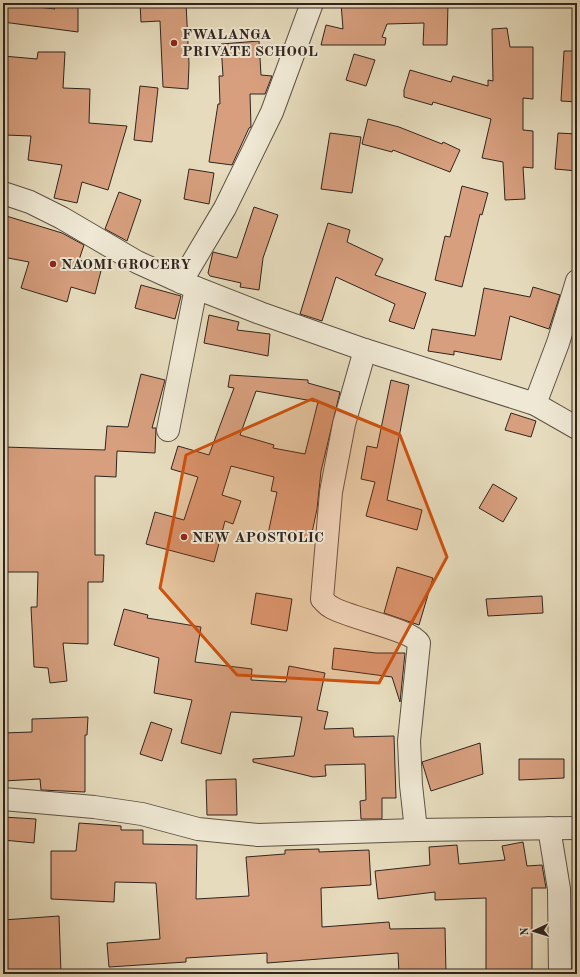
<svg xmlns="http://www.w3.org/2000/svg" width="580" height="977" font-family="'Old Standard TT',serif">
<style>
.building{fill:#d79f7e;stroke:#31241e;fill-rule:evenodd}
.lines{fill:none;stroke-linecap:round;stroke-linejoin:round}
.minor-casing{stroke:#5e5246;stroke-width:24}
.minor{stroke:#efe8d4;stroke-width:22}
.marked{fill:#cd510f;fill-opacity:0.2;stroke:#cd510f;stroke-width:3;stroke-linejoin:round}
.poi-dot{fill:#8f2418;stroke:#efe8d4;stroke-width:1.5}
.labels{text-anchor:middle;stroke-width:4;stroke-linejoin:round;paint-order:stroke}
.poi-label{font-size:15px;font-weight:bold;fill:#31241e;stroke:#efe8d4;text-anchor:start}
</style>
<rect width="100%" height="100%" fill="#e6dcbd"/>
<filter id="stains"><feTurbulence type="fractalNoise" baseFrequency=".005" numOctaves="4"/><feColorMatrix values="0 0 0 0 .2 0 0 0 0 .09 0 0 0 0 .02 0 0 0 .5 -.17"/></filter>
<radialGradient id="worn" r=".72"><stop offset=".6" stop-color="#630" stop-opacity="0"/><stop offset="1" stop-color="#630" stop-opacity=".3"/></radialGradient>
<!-- building -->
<g class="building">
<polygon points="3,3 55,9 54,6 78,5 78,32 3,22"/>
<polygon points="140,3 186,3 189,64 188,89 163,87 160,21 141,22"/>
<polygon points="341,3 448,3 447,45 423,45 424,23 387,24 382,37 386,38 385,45 321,45 326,25 343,29"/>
<polygon points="507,28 510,47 533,47 533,99 523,98 523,130 533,131 533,168 523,167 525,199 505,200 503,162 482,158 491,119 433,102 432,105 404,97 404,90 410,70 451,82 453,76 488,86 488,80 493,81 492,29"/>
<polygon points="259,41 261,75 272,76 265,94 250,94 251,127 249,128 232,165 209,162 218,104 220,104 219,76 223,76 221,44"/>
<polygon points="564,51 577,51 577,102 561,101"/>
<polygon points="38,52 65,52 63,88 90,89 89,123 127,126 108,190 82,182 77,203 54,198 62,165 28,160 31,136 5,135 7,99 3,99 3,56 37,59"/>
<polygon points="354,54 375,60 366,86 346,80"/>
<polygon points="140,86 158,88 152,142 134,140"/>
<polygon points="368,119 399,127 442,144 443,142 460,150 450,172 393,150 392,152 362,144"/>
<polygon points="330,133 361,137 352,193 321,189"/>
<polygon points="558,133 577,134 577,171 555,169"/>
<polygon points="189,169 214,173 209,204 184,199"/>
<polygon points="462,186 488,193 482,215 480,214 462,287 435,280 445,236 450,237"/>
<polygon points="119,192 141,200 127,241 105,229"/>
<polygon points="254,207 278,215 263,258 259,290 240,287 241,283 210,276 208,273 213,252 237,258"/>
<polygon points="3,215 62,233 84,245 79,260 102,267 95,294 71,287 67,302 21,288 29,262 3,257"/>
<polygon points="328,223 350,230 347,242 383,259 375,275 426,293 414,329 389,321 395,304 336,277 322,321 300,314"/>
<polygon points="141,285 181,296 175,319 135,308"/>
<polygon points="533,287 560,295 549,329 510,316 501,360 454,351 454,355 428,351 432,329 475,336 484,288 530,297"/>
<polygon points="209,315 239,322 237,330 270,334 268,356 204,343"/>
<polygon points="141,374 165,380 152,428 156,428 155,453 117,451 116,477 95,476 95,555 104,555 103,582 88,582 88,644 63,643 67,681 50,683 48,668 34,667 31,607 37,607 38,572 3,572 3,447 105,450 107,426 128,427"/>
<path d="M230,375L308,380V383L340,392L321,471L317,509L310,542L268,534L277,492L271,491L274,477L231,466L222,495L241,501L233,524L225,521L214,562L146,544L155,512L184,520L198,477L171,469L178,446L209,455L234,388L228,387ZM256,391L318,402L305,454L273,448L274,445L240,435Z"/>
<polygon points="391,380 409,385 387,500 422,510 417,530 366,516 375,482 361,479 367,446 377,448"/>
<polygon points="511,413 536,421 531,437 505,430"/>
<polygon points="493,484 517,498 503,522 479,508"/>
<polygon points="397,567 433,578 419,625 384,613"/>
<polygon points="256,593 292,599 287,631 251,624"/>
<polygon points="542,596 543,613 488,616 486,599"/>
<polygon points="124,609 148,615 147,618 201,627 195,662 252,669 251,680 286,682 289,666 325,673 317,710 328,712 324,729 353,728 354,737 394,736 396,798 382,798 382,819 361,819 360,801 366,800 365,764 325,765 326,776 313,777 253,762 253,759 294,756 302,717 231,712 221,754 181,743 192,700 154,693 159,658 114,645"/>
<polygon points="334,648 376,653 405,653 400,702 392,677 332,669"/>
<polygon points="88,717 87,735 85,735 85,792 41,790 40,779 3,781 3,733 32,732 32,719"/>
<polygon points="151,722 172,729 162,761 140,754"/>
<polygon points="480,743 483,774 431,791 422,762"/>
<polygon points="519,759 564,759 564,778 519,780"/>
<polygon points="236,779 237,815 207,815 206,780"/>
<polygon points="3,817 36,819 34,843 3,840"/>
<polygon points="79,823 121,826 121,830 143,830 143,844 197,845 196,899 249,896 246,857 285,854 285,850 319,849 319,852 369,850 371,885 321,888 322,927 389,922 390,929 445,928 446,974 399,974 398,953 267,963 267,953 186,958 186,962 109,967 107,943 160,939 156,883 115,882 114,902 51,899 51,851 76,851"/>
<polygon points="523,842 527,866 542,865 546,888 532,888 532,974 486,974 486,898 435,900 435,892 378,899 375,871 430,865 429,847 457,845 459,864 505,860 502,846"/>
<polygon points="59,916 61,974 3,974 3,920"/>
</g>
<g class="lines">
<defs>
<g id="minor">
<polyline points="3,193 30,202 62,218 137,262 181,282 260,313 365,350 535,404 577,428"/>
<polyline points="181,282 225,208 272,112 312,3"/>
<path d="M365,350L344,424L331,492L322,599C325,602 327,605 331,607C348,618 411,629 419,643L409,741L411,785L416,830"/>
<polyline points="535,404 558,343 577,281"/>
<polyline points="168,430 196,288"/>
<polyline points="3,799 94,807 142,814 198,829 258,835 416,830 577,828"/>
<polyline points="549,828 559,889 560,974"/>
</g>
</defs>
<!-- minor casing -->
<use href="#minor" class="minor-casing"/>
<!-- minor -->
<use href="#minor" class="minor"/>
</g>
<!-- marked area -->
<path class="marked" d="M312,399L400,435L447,557L379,683L237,675L160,588L186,455Z"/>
<!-- markers -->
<g class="poi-dot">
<circle cx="174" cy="43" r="4"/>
<circle cx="53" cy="264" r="4"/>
<circle cx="184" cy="537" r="4"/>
</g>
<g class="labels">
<!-- poi labels -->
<g class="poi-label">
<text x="182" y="39">FWALANGA<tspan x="182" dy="17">PRIVATE SCHOOL</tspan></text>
<text x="61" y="269">NAOMI GROCERY</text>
<text x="192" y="542">NEW APOSTOLIC</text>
</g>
</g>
<!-- margin -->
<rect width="580" height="977" fill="none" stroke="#e6dcbd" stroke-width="16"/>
<rect x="4" y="4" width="572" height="969" fill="none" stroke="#31241e" stroke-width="2"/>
<rect x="8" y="8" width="564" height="961" fill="none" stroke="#31241e"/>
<!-- north arrow -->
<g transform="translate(534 931) rotate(266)" stroke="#efe8d4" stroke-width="3" paint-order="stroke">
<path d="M0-3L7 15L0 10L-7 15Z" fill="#31241e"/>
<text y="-6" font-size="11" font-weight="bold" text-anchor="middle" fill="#31241e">N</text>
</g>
<rect width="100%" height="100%" filter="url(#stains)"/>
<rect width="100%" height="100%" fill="url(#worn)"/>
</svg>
